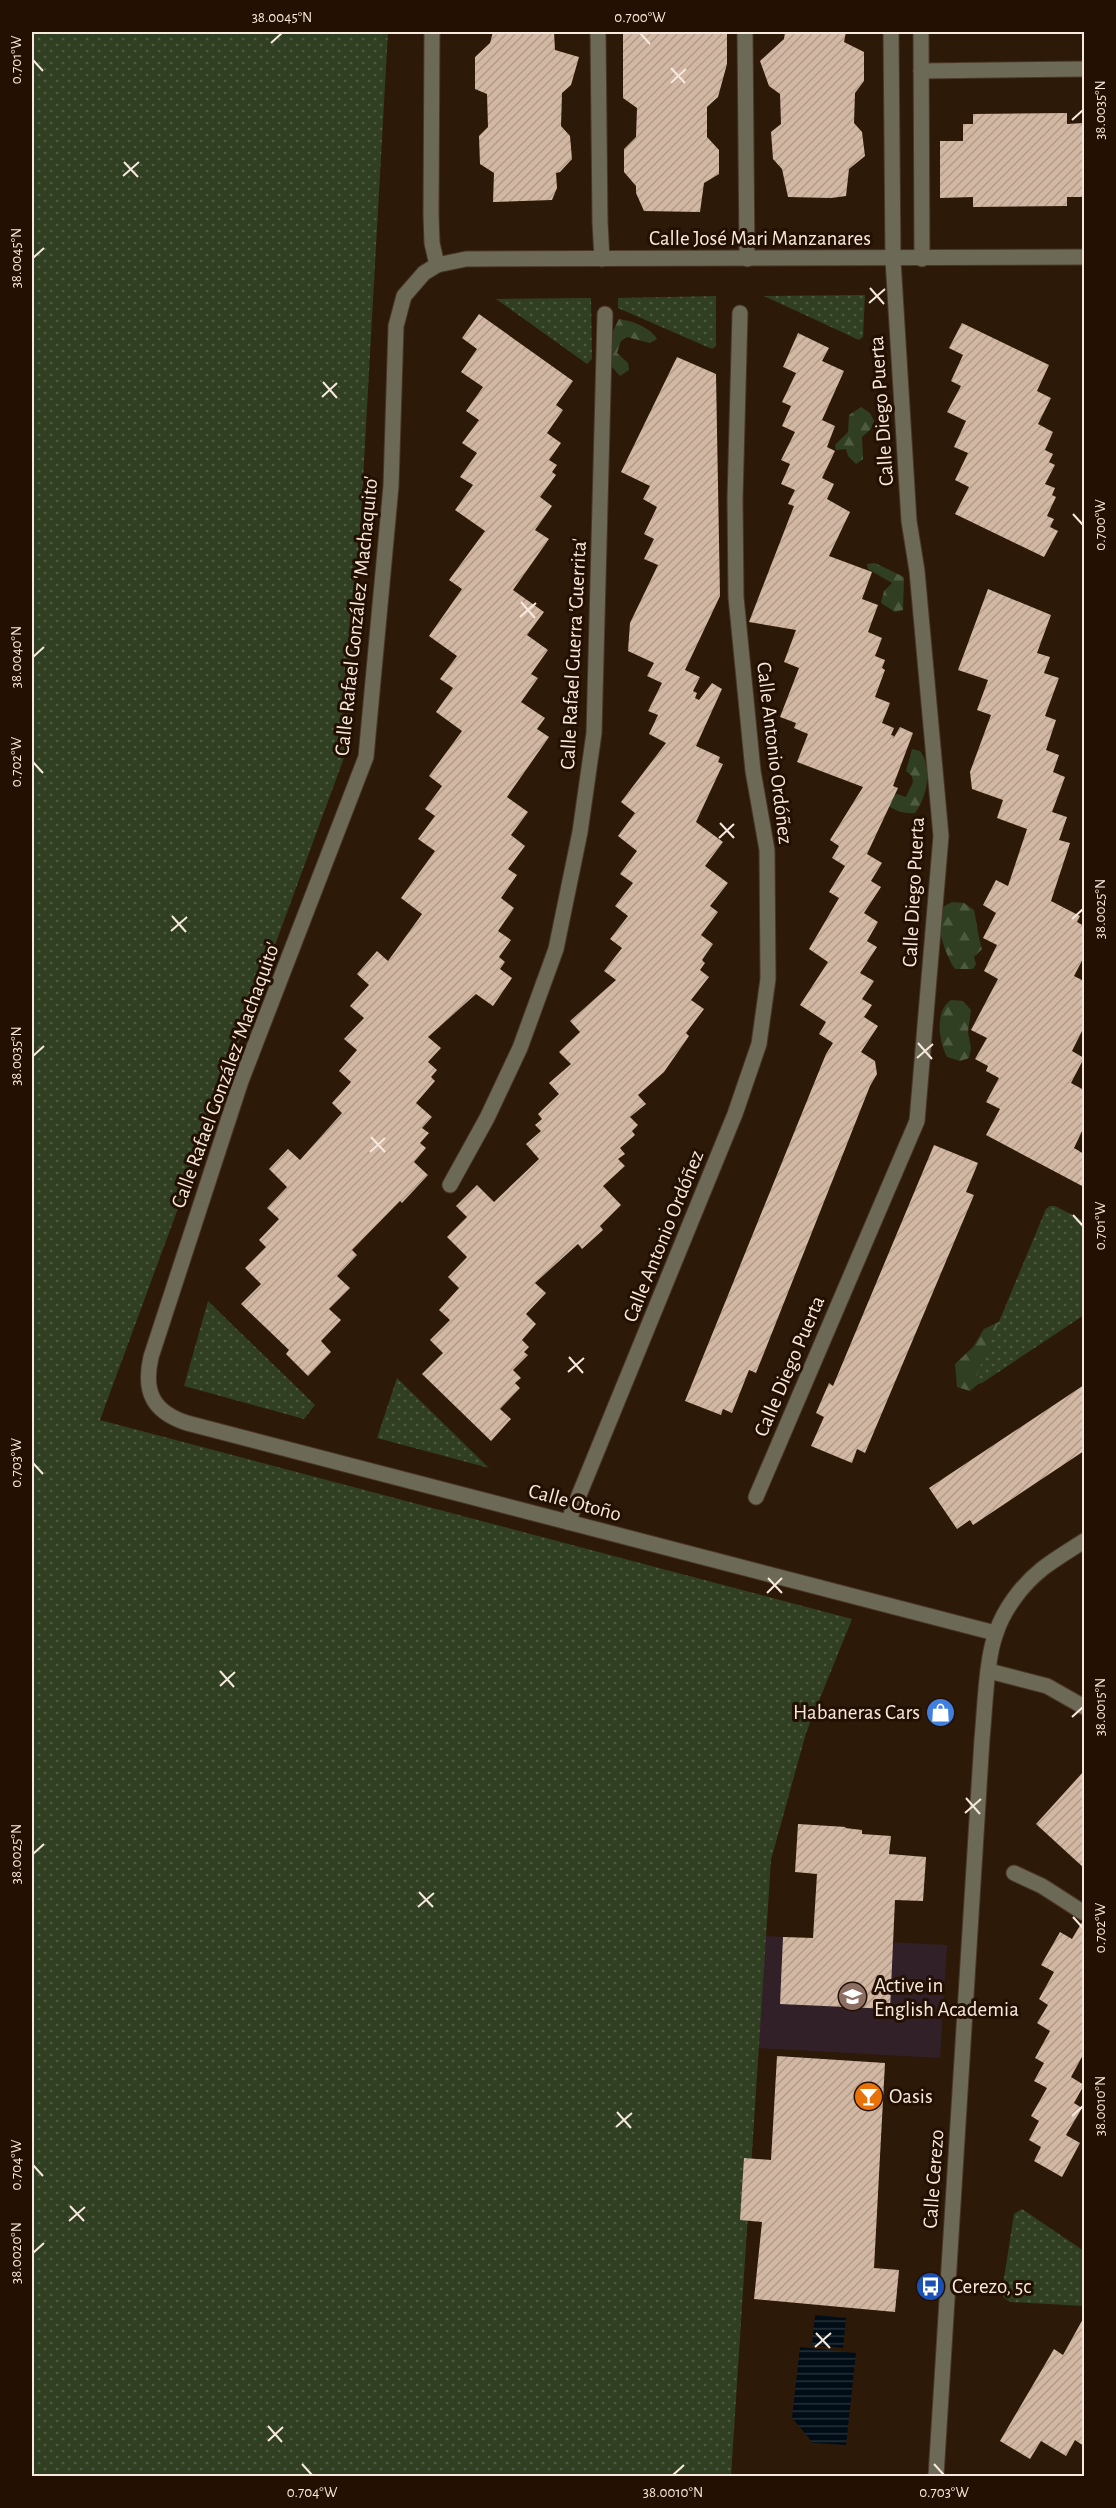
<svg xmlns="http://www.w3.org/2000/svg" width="1116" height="2508" font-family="'Alegreya Sans',sans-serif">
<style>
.education{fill:#312028}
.forest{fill:url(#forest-firs)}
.park{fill:url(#park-dots)}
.water{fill:url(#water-rules)}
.building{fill:url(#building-hatch)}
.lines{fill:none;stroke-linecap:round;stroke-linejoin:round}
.lane-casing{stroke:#493626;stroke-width:17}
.street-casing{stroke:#493626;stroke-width:17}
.lane{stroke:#6c6957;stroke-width:15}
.street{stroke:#6c6957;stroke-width:15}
.ticks{fill:none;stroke:#f8e9df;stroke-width:2}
.labels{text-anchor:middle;stroke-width:6;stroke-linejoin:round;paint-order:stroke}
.street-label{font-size:21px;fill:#f8e9df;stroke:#231002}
.poi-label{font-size:21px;fill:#f8e9df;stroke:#231002;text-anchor:start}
.neatline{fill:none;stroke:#f8e9df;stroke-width:2}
.ticks-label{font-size:15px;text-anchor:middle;fill:#f8e9df}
</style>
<defs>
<pattern id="forest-firs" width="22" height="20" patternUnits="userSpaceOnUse" patternTransform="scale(1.5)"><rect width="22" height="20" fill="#303f21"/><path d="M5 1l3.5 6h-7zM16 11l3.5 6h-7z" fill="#4f5b41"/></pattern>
<pattern id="park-dots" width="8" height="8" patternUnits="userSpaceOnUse" patternTransform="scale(1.5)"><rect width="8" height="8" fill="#303f21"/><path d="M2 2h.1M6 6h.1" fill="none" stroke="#4f5b41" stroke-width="1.8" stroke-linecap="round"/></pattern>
<pattern id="water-rules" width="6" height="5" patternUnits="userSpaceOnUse" patternTransform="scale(1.5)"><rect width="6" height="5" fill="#000d16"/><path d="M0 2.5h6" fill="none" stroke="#263037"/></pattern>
<pattern id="building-hatch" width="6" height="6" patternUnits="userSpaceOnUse" patternTransform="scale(1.5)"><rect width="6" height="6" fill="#d2b7a3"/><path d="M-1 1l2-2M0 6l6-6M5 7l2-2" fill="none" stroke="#b09b8b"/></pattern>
</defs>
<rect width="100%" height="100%" fill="#2d1908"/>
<!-- education -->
<polygon class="education" points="766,1936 947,1945 940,2058 758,2048"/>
<!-- forest -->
<g class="forest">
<path d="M619,319C632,321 650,327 657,339L650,343L627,337L621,341L617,353L628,363L629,370L620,376L610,365L608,341Z"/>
<polygon points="861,407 870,413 874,421 871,429 862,437 863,459 856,464 848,456 846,449 836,450 835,445 848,432 849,415"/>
<polygon points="875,563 904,577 903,610 895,612 881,603 884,591 892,583 868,569 867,564"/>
<path d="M912,749L920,751C933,768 927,797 915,813C903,814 895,811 886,804L889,797L897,794L906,797L913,782L912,776L906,771Z"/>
<path d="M952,902L964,903L974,910C977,924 978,936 982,949L974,957L976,964L973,969H955C947,958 931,919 944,907C946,904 949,904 952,902Z"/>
<path d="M951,1000L963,1001L971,1010L968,1032L971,1048L969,1058L960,1061L947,1057C939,1042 934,1011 951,1000Z"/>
<polygon points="1017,1313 984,1379 970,1391 957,1387 955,1364 973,1347 984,1329"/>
</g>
<!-- park -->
<g class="park">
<polygon points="32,32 388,32 348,747 100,1420 852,1619 806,1733 771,1860 731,2476 32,2476"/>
<polygon points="865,295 863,337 859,340 764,296"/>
<polygon points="716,296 716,346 712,349 618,308 618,298"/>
<polygon points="591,298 592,359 587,364 496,299"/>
<polygon points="1050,1206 1055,1206 1084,1221 1084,1315 982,1383 978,1384 975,1379 1046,1209"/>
<polygon points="208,1301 315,1405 304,1419 184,1386"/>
<polygon points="397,1378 398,1379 489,1468 377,1438"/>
<polygon points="1022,2209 1084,2251 1084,2306 1010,2302 1003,2297 1002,2291 1014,2214"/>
</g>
<!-- water -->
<g class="water">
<polygon points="815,2315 846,2318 843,2348 812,2345"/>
<polygon points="800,2347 856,2353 846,2445 813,2443 792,2418"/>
</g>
<!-- building -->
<g class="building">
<polygon points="493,32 554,32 555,50 579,57 571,85 562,93 561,126 570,136 572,159 560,172 556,173 557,188 552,200 493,202 494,173 480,164 479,136 488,127 487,94 475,89 475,57 490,43"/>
<polygon points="623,32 727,32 727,64 718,97 707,107 707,137 719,150 719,174 704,183 700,212 644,211 636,193 636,186 624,172 624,149 636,137 637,108 623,98"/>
<polygon points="785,32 846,32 844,42 864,52 864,81 855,93 854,123 862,132 865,156 849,169 846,196 831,198 788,197 782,169 773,159 771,132 781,124 780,94 769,86 760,61 784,39"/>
<polygon points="1067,113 1067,124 1084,123 1084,197 1067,197 1067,206 973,207 973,197 940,198 940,141 963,141 963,124 973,124 973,114"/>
<polygon points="479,314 573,381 556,405 563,410 547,433 561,443 549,460 557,465 552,472 556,475 540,497 552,506 535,530 549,539 513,590 544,612 527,635 548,650 531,674 538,678 521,702 545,718 537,729 549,737 507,797 528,812 511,835 525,846 508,869 517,875 501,898 514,908 498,931 511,940 499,957 505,962 500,969 512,978 493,1006 476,994 428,1037 441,1048 428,1062 437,1070 431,1077 435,1081 416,1103 432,1117 422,1128 429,1133 420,1143 426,1148 414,1162 428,1175 402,1203 400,1201 352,1250 357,1255 337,1276 350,1288 329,1309 341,1320 321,1341 331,1352 308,1376 286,1354 289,1350 241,1304 261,1284 245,1268 266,1247 259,1240 279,1219 267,1208 287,1187 269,1169 288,1149 300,1160 342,1113 332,1103 351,1082 339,1071 357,1050 344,1039 364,1018 350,1006 369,985 357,974 377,951 388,961 422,914 401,898 435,851 418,839 435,816 425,809 442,786 429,776 462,731 436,712 453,688 440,679 457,656 429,636 462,589 449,580 485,531 455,510 473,485 460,477 477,453 462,443 479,420 466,411 483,387 461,372 477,349 462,338"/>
<polygon points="962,323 1049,365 1037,391 1051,398 1038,424 1053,432 1045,450 1053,454 1049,462 1055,465 1045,484 1055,488 1052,495 1056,497 1047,516 1054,519 1050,527 1058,531 1044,557 955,514 969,487 955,480 968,453 954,447 966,421 947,412 961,386 951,381 963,355 949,348"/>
<polygon points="798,333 829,348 822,361 844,371 822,420 835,426 827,447 835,451 822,478 834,484 827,499 850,512 829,556 872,572 862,599 878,605 868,632 882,638 875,656 885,660 882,668 885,670 875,697 890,703 882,723 894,728 891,735 894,736 893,739 900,727 913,733 893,786 898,788 867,854 882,863 871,881 881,887 864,913 878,922 867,941 877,947 860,973 874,981 862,999 872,1005 864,1017 878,1026 861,1052 875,1061 877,1074 870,1086 756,1373 749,1370 732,1413 723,1409 721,1415 685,1401 826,1054 833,1043 819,1034 826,1022 800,1005 828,962 809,949 839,898 829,892 845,866 832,858 839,846 830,840 863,787 797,762 808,734 794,728 796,723 780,717 799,668 784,662 796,630 749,622 794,506 788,504 795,490 781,484 790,464 781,460 795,432 782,426 791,406 782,402 796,373 783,367"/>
<polygon points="677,357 716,374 720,596 685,670 700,677 693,691 697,693 695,698 699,700 712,683 722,689 696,746 720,757 718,762 723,764 696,822 723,842 705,866 728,883 710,906 718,912 701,935 713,944 702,960 705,963 700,970 709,977 691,1000 704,1009 686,1033 689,1036 664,1072 638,1095 646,1104 630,1117 638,1125 632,1131 635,1135 620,1148 625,1154 618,1159 625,1166 603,1186 621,1205 600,1226 603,1230 582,1249 578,1244 535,1283 546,1293 526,1314 536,1324 522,1340 529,1347 524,1352 528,1355 513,1370 521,1378 515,1383 520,1388 500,1409 511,1419 491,1441 422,1374 443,1353 430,1340 450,1320 439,1310 459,1288 448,1277 467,1257 447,1237 467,1217 456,1206 477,1185 494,1202 539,1159 526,1144 541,1131 535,1125 542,1119 538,1114 559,1094 549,1083 571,1064 559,1052 580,1032 570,1021 616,980 604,971 622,948 610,939 628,916 615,906 633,883 620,874 637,851 618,836 635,813 621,802 666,743 649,734 658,715 648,711 662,683 647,676 654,663 628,651 630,623 658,565 644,559 654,539 644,534 657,507 643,499 650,486 621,472"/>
<polygon points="988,589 1051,615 1037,653 1050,657 1044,673 1059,678 1045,716 1056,720 1046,750 1059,755 1053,772 1065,777 1052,812 1067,817 1059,840 1070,843 1051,901 1080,916 1077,922 1084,926 1084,957 1074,976 1084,981 1084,1027 1072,1051 1084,1058 1071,1083 1084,1090 1084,1127 1074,1148 1084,1154 1084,1187 986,1135 1000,1109 986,1102 999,1078 986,1071 988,1066 975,1059 987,1038 971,1030 998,979 984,971 997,945 983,938 996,913 983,905 996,880 1008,886 1027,829 997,818 1003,800 972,789 970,772 991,715 977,710 988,680 958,670"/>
<polygon points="934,1145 978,1163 966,1192 974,1195 865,1453 857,1449 852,1463 811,1446 824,1417 816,1413 829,1383 833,1386"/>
<polygon points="1084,1385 1084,1451 973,1525 970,1520 957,1529 929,1488"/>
<polygon points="1084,1771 1084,1868 1036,1824"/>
<polygon points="798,1824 846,1827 845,1828 862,1830 862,1834 891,1836 889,1854 926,1857 923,1901 895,1900 890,2009 780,2004 783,1937 813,1938 817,1874 795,1872"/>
<polygon points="1082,1922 1084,1923 1084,2053 1071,2077 1084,2085 1074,2103 1082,2108 1066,2135 1080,2143 1062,2177 1034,2161 1041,2147 1029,2140 1039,2121 1031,2116 1047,2088 1034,2081 1044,2063 1035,2058 1050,2031 1037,2023 1048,2005 1039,1999 1054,1972 1041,1965 1060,1932 1072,1939"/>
<polygon points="777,2056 885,2063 874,2268 899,2270 895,2312 754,2299 762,2222 740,2220 744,2158 771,2160"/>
<polygon points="1084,2317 1084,2446 1075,2440 1066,2456 1041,2441 1030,2459 1000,2441 1054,2349 1063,2355"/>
</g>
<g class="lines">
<defs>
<g id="lane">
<polyline points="598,32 600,222 602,259"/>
<polyline points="745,32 747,259"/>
<polyline points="921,32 922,259"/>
<polyline points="921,71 1084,69"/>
<polyline points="450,1185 487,1118 520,1048 556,949 580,832 594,733 605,314"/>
<polyline points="756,1497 917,1121 941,836 917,571 909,521 893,260 891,32"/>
<polyline points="568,1522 735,1114 759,1044 768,979 767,850 753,771 736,597 735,499 740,313"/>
<polyline points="989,1671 1047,1686 1084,1707"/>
<polyline points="1014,1873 1042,1886 1084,1913"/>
</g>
<g id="street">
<path d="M432,32L431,215L432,243L437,265L424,273L404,296L396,326L391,486L366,757L241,1081L151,1357C143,1392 153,1412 187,1423L995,1633"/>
<polyline points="437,265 466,259 1084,257"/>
<path d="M936,2476L982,1739C985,1710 986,1659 996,1633C1004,1609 1022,1585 1042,1569C1055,1559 1070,1550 1084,1541"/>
</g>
</defs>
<!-- lane casing -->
<use href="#lane" class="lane-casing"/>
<!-- street casing -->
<use href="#street" class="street-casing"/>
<!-- lane -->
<use href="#lane" class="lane"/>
<!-- street -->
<use href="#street" class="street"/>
</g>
<!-- ticks -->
<path class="ticks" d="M640,33L650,44M271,43L282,33M33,60L43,71M671,68L685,83M671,83L686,69M1072,120L1083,110M124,162L138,177M123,176L139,162M33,258L44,248M870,288L884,304M869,303L885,289M323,382L337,398M322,397L337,383M1073,514L1083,525M521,602L535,618M520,617L536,603M33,657L44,647M33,762L43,773M720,823L734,838M719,838L734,824M172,916L186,932M1072,919L1083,909M171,931L187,917M918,1043L932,1059M33,1056L44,1046M917,1058L933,1044M371,1137L385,1152M370,1152L385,1138M1073,1215L1083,1226M569,1357L583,1373M568,1372L584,1358M33,1463L43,1474M768,1578L782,1593M767,1593L782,1578M220,1671L234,1687M220,1686L235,1672M1072,1717L1083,1707M966,1798L980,1814M965,1813L981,1799M33,1854L44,1844M419,1892L433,1907M418,1907L434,1893M1073,1917L1083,1928M617,2112L631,2128M1072,2116L1083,2106M616,2127L632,2113M33,2165L43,2176M70,2206L84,2221M69,2221L85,2207M33,2253L44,2243M816,2333L830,2348M815,2347L831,2333M268,2426L282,2442M268,2441L283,2427M302,2464L312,2475M934,2464L944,2475M673,2475L684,2465"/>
<!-- icons -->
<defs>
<symbol id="shop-disc" viewBox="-11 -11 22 22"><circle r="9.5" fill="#3f7fe0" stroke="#231002"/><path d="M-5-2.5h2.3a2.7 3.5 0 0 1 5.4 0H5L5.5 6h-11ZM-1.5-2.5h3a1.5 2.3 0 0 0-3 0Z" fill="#fff"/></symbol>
<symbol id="school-disc" viewBox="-11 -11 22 22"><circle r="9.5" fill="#8d6e63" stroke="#231002"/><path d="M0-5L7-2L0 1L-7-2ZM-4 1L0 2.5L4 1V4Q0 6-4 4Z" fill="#fff"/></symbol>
<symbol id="bar-disc" viewBox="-11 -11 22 22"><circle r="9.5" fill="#e8710a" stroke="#231002"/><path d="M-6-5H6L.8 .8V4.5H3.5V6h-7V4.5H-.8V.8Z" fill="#fff"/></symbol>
<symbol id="bus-disc" viewBox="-11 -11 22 22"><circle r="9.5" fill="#1a4fb4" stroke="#231002"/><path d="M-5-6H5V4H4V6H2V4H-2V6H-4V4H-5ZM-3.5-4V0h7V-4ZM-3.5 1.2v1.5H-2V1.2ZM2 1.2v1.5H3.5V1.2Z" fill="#fff"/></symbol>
</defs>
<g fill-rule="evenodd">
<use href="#shop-disc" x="924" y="1696" width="33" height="33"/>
<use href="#school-disc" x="836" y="1980" width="33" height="33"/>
<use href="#bar-disc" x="852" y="2080" width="33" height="33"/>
<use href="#bus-disc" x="914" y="2270" width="33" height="33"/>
</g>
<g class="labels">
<!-- street labels -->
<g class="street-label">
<text x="760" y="245">Calle José Mari Manzanares</text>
<text transform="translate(881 411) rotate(-94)" y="7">Calle Diego Puerta</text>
<text transform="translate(356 616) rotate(-84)" y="7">Calle Rafael González 'Machaquito'</text>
<text transform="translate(573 654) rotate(-87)" y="7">Calle Rafael Guerra 'Guerrita'</text>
<text transform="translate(775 753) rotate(83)" y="7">Calle Antonio Ordóñez</text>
<text transform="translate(913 892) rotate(-87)" y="7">Calle Diego Puerta</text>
<text transform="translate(225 1075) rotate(-70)" y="7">Calle Rafael González 'Machaquito'</text>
<text transform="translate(663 1236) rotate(-68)" y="7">Calle Antonio Ordóñez</text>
<text transform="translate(789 1366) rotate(-67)" y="7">Calle Diego Puerta</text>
<text transform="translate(575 1502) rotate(15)" y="7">Calle Otoño</text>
<text transform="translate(933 2179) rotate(-86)" y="7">Calle Cerezo</text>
</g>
<!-- poi labels -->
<g class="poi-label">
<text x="920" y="1719" text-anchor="end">Habaneras Cars</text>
<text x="874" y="1992">Active in<tspan x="874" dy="24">English Academia</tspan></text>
<text x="889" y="2103">Oasis</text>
<text x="952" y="2293">Cerezo, 5c</text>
</g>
</g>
<!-- border -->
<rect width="1116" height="2508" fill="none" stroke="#231002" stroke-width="66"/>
<rect x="33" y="33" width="1050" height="2442" class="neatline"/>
<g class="ticks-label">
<text x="282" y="22">38.0045°N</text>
<text x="640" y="22">0.700°W</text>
<text transform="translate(16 60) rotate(-90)" y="5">0.701°W</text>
<text transform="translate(1100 110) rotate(-90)" y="5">38.0035°N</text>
<text transform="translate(16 258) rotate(-90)" y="5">38.0045°N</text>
<text transform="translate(1100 525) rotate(-90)" y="5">0.700°W</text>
<text transform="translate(16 657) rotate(-90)" y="5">38.0040°N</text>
<text transform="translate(16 762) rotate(-90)" y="5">0.702°W</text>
<text transform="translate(1100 909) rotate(-90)" y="5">38.0025°N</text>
<text transform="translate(16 1056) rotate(-90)" y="5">38.0035°N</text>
<text transform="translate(1100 1226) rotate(-90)" y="5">0.701°W</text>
<text transform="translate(16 1463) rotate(-90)" y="5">0.703°W</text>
<text transform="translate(1100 1707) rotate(-90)" y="5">38.0015°N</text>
<text transform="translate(16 1854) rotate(-90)" y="5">38.0025°N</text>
<text transform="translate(1100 1928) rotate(-90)" y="5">0.702°W</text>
<text transform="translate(1100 2106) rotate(-90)" y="5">38.0010°N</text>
<text transform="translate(16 2165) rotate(-90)" y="5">0.704°W</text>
<text transform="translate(16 2253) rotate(-90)" y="5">38.0020°N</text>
<text x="312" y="2497">0.704°W</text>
<text x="673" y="2497">38.0010°N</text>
<text x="944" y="2497">0.703°W</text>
</g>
</svg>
